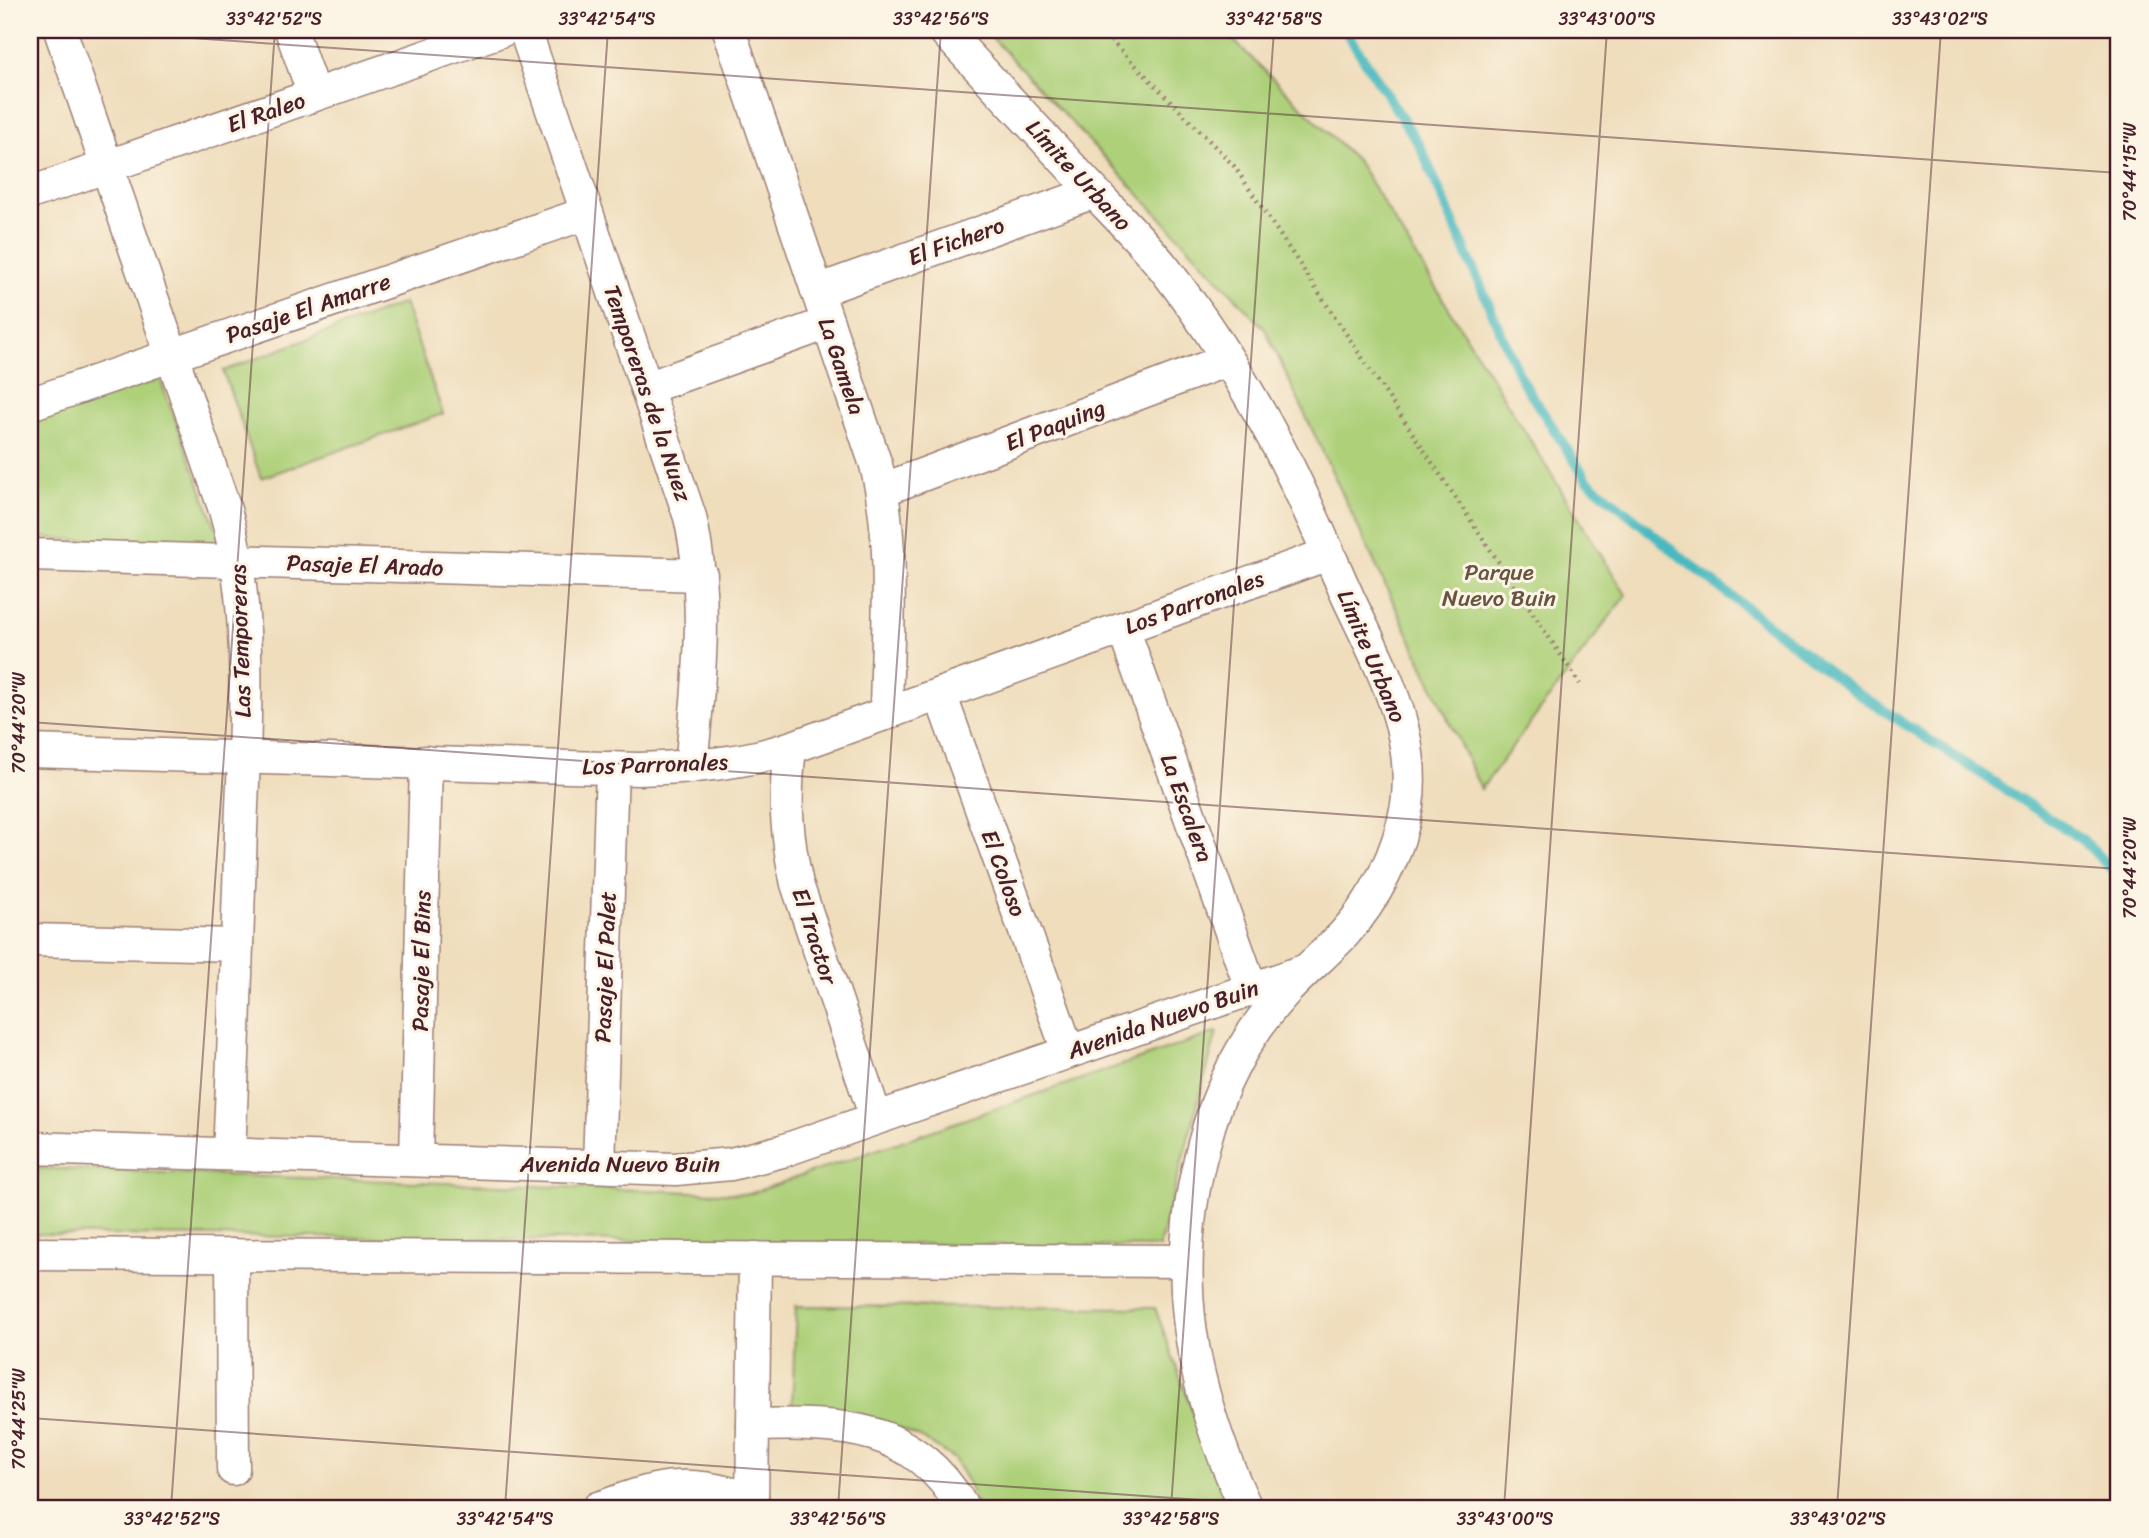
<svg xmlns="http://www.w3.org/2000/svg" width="2149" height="1538" font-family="Sriracha,sans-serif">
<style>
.green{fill:#add079;stroke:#7c7852;stroke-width:2}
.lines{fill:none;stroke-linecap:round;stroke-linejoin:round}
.stream{stroke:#49b9bf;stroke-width:10}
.street-casing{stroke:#9c7e74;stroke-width:35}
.path{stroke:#9c7e74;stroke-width:4.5;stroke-dasharray:2 5;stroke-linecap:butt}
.street{stroke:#fff;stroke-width:32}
.ticks{fill:none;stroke:#4a1f2b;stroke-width:2;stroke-opacity:0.45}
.labels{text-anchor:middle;stroke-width:6;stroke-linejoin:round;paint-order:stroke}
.street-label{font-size:23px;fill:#4a1f2b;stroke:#fcf5e5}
.park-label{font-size:23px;fill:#685442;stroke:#fcf5e5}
.neatline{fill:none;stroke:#4a1f2b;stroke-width:2.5}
.ticks-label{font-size:18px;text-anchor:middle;fill:#4a1f2b}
</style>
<rect width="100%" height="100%" fill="#fcf5e5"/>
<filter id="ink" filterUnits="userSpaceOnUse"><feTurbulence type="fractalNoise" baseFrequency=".0143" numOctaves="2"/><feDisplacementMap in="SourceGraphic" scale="14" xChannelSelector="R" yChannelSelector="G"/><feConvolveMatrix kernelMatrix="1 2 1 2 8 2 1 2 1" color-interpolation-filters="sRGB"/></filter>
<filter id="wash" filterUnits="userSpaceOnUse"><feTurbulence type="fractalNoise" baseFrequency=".00686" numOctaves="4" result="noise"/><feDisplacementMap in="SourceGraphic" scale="28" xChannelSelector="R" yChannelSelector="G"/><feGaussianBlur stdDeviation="1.57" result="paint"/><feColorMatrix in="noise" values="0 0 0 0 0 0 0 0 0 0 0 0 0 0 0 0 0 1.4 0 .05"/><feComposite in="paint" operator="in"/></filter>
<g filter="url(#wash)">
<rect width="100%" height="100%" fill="#efddbc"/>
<!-- green -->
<g class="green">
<polygon points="985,30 1223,30 1358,162 1626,595 1481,789 1265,329"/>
<polygon points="404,303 443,414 261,478 223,371"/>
<polygon points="160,379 224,549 30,537 30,423"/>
<polygon points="1217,1032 1159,1247 30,1234 30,1168 749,1194"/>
<polygon points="796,1306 1155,1308 1228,1508 977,1508 969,1484 954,1459 922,1438 880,1420 792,1408"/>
</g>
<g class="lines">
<!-- stream -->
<polyline class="stream" points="1345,30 1420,146 1521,379 1587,480 1691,565 1851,689 2083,840 2119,877"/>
</g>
</g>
<g filter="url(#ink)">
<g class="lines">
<defs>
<g id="street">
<path d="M60,30L225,510C254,611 245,727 241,831C237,939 234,1047 229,1154"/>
<polyline points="291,30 314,95"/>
<path d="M525,30L690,517C709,600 699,683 691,767"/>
<path d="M729,30L876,465C896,545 887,631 886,714"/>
<path d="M944,30C990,80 1037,130 1083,180C1110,209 1139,237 1164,268C1207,323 1246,386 1279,448C1304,496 1325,546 1347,595C1378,662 1418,729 1407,805C1399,852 1376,899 1344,934C1324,955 1302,973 1283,994C1245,1036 1218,1089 1204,1144C1168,1275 1190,1387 1246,1508"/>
<polyline points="30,193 503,30"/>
<polyline points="817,291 1094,192"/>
<polyline points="647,388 828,323"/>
<polyline points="30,404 587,213"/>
<polyline points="882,490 1227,360"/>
<polyline points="30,555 701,575"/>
<polyline points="1123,628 1251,988"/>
<polyline points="940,694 1068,1051"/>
<path d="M790,748C784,797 786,836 797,884L876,1118"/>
<path d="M30,751L639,769C691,767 741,764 790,748L1328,554"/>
<polyline points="30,940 237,945"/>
<polyline points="30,1148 676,1169 731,1164 782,1151 1304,971"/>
<polyline points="416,1160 426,762"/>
<polyline points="599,1166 612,768"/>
<polyline points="30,1254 1185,1261"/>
<polyline points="232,1255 233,1469"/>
<path d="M753,1425C842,1423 913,1423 963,1508"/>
<path d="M598,1508C623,1500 650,1488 677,1487C702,1485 727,1493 752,1498"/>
<polyline points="752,1508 755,1258"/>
</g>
</defs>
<!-- street casing -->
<use href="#street" class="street-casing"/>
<!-- path -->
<polyline class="path" points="1101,30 1234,166 1580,684"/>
<!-- street -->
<use href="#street" class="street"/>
</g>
</g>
<!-- ticks -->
<path class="ticks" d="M77,30L2119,173M30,722L2119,869M30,1418L1314,1508M171,1508L275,30M505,1508L608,30M838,1508L941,30M1171,1508L1274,30M1504,1508L1607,30M1837,1508L1941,30"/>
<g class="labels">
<!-- street labels -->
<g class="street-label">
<text transform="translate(266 112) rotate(-19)" y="8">El Raleo</text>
<text transform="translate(1079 175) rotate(47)" y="8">Límite Urbano</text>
<text transform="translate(956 241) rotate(-20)" y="8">El Fichero</text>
<text transform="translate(308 308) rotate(-19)" y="8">Pasaje El Amarre</text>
<text transform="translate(842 366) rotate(71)" y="8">La Gamela</text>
<text transform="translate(648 393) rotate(71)" y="8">Temporeras de la Nuez</text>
<text transform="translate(1055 425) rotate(-21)" y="8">El Paquing</text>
<text transform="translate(365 565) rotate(2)" y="8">Pasaje El Arado</text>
<text transform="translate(1194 602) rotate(-20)" y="8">Los Parronales</text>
<text transform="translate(240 641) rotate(-92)" y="8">Las Temporeras</text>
<text transform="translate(1372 656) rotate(67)" y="8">Límite Urbano</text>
<text transform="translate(655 764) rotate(-2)" y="8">Los Parronales</text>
<text transform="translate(1187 808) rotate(70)" y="8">La Escalera</text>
<text transform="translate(1004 873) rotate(70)" y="8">El Coloso</text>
<text transform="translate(815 936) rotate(72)" y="8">El Tractor</text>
<text transform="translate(421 961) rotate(-89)" y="8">Pasaje El Bins</text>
<text transform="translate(605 967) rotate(-88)" y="8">Pasaje El Palet</text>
<text transform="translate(1163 1019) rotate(-19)" y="8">Avenida Nuevo Buin</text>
<text x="620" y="1172">Avenida Nuevo Buin</text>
</g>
<!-- park labels -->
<g class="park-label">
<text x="1499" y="580">Parque<tspan x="1499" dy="26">Nuevo Buin</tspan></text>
</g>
</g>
<!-- margin -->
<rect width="2149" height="1538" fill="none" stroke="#fcf5e5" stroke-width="77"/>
<rect x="38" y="38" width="2072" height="1462" class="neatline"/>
<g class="ticks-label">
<text x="274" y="25">33°42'52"S</text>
<text x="607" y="25">33°42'54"S</text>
<text x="941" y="25">33°42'56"S</text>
<text x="1274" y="25">33°42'58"S</text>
<text x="1607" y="25">33°43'00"S</text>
<text x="1940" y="25">33°43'02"S</text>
<text transform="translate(2130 172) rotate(-90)" y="6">70°44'15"W</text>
<text transform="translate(19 723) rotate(-90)" y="6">70°44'20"W</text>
<text transform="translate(2130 868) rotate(-90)" y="6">70°44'20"W</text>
<text transform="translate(19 1419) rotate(-90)" y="6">70°44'25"W</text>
<text x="172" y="1525">33°42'52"S</text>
<text x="505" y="1525">33°42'54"S</text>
<text x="838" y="1525">33°42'56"S</text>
<text x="1171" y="1525">33°42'58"S</text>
<text x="1505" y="1525">33°43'00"S</text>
<text x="1838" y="1525">33°43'02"S</text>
</g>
</svg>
